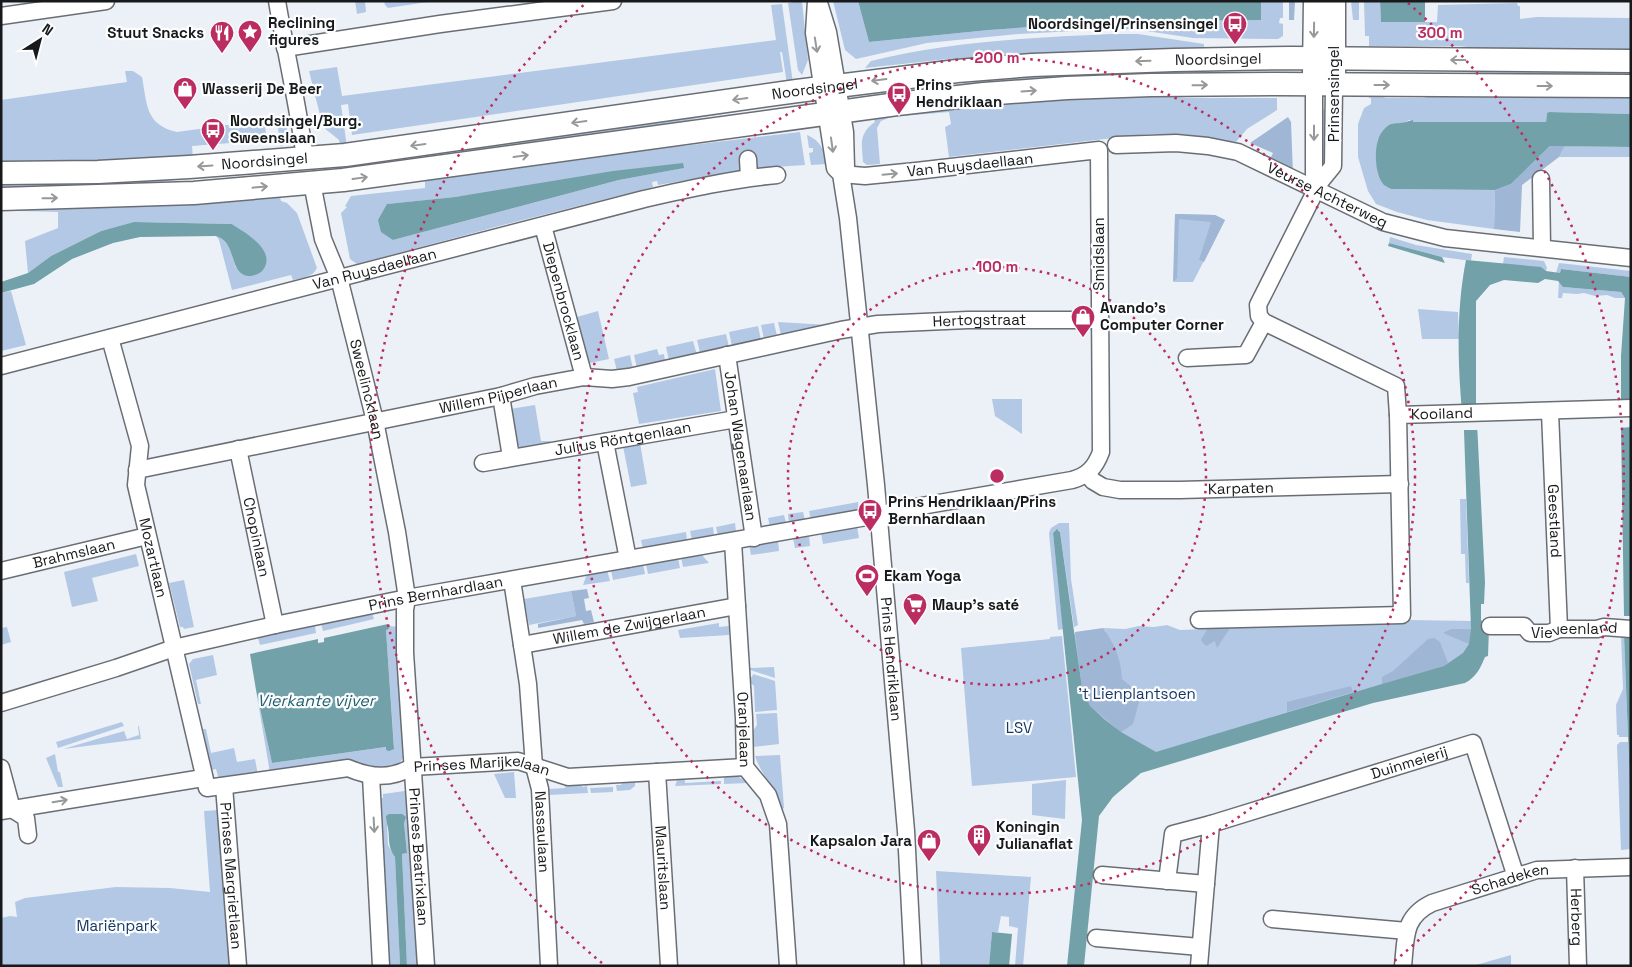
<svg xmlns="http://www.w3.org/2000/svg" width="1632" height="967" font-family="'Space Grotesk',sans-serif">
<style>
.green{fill:#b3c8e4;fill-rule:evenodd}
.forest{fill:#9fb6d5}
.water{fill:#72a1a9}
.pier{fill:#ecf1f7}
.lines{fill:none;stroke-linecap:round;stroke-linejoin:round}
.street-casing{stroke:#6a6e74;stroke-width:19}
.secondary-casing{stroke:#6a6e74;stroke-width:25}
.street{stroke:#fff;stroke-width:16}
.secondary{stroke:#fff;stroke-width:22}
.oneway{stroke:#979898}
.ring{fill:none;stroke:#bb2d60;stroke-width:2.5;stroke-dasharray:2.5 5}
.labels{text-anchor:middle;stroke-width:4.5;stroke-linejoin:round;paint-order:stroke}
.poi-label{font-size:15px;font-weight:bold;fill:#17191b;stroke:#fcfdff;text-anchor:start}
.street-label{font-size:15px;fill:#17191b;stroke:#fcfdff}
.park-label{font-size:15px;fill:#183861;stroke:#fcfdff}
.water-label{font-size:16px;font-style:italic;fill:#21616b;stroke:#fcfdff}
.centre{fill:#bb2d60;stroke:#fcfdff;stroke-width:2.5}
.ring-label{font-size:15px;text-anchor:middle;font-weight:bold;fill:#bb2d60;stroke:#fcfdff;stroke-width:4.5;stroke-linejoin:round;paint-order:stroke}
</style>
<rect width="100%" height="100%" fill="#ecf1f7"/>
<!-- green -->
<g class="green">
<polygon points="355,1 365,1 366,12 357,14"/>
<polygon points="384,1 434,1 388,8 385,5"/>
<polygon points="802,1 808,60 802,75 798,70 788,3"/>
<polygon points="833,1 858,1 869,42 989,30 1104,22 1261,20 1261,1 1283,1 1283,18 1280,18 1279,23 1283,24 1283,36 1278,39 1193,38 1133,29 1094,30 1019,34 927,43 856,59 845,50"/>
<polygon points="1351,1 1359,1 1359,20 1353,20"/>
<polygon points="1364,1 1380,1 1381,22 1437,22 1438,5 1517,3 1518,6 1520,6 1520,19 1537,17 1630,18 1631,54 1512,53 1460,46 1369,46 1369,36 1365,36"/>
<polygon points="782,4 793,83 787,84 782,52 780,52 783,72 352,135 348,104 341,105 347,147 341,147 339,140 323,127 309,71 337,67 342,96 776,40 771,5"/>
<path d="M1110,34H1138L1204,44V51L948,59L865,68L871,61C950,41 1029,38 1110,34Z"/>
<polygon points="1279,66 1278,70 1190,71 1133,79 871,100 870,96 1049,72"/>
<polygon points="1511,69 1631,69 1631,79 1369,78 1369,73 1455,74"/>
<path d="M125,71H133L142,77C147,103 145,125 177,132L264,120L267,140L192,146L193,159L1,165V100L127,82Z"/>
<polygon points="1369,92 1386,98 1424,98 1436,93 1631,93 1631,114 1549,112 1547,113 1546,122 1413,122 1413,120 1409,120 1378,139 1376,162 1385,186 1391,189 1495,190 1494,229 1427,220 1397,212 1376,204 1368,191 1358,157 1358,124 1364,108 1371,104 1371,98 1369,98"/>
<path d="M1146,94L1186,98H1277V110L1247,129L1236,142L1182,134H1148L949,157L945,127L951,124L949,112L891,117L881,121L877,128L880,164L867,165L863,162C862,144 858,134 875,122L873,118L949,106Z"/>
<polygon points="795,99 795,103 698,118 641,132 344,172 344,168 433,158 501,142"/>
<polygon points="1318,109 1325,110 1324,167 1322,174"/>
<path d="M286,117C287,128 290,139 281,147L276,118Z"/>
<path d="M800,132L805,165L756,168L742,165L739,171L658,185L657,181L652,182L653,187L503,225L357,264L350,259L341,213L347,207L345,206L351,196L425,188V178L650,147L683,146ZM683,168L619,180L393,240L388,204L455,197Z"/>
<path d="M807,135C820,140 825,151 827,164L811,165L809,153L813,152V148H809Z"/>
<polygon points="1565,146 1631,147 1631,157 1559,157"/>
<polygon points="276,168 276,172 174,180 131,187 1,190 1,181"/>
<path d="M279,193L281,201L287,203L297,213L317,268C313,277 302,278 293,280L291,275L232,290L219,240L216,236C230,241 232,255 236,268L259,246L244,232L232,224L135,222L101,231L51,256L28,273L25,241L58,228V212L19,211L18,206Z"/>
<polygon points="1175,214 1215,215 1225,220 1193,282 1174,282"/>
<polygon points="1390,237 1416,245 1472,254 1471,261 1442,257 1389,243"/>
<polygon points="1504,257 1544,261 1547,268 1546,271 1503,264"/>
<polygon points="1559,263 1631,271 1631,277 1561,269 1560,273 1556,273"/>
<polygon points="1559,281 1563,287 1621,292 1625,298 1615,298 1607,295 1595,296 1584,293 1577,294 1563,293 1562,298 1558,298"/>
<polygon points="11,291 26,345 1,351 1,293"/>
<polygon points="1418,309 1458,312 1459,339 1422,339"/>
<polygon points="598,311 609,359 590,363 577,317"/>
<polygon points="778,322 829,325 781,335"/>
<polygon points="774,323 777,336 764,339 761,325"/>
<polygon points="758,326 761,340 732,346 729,332"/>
<polygon points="726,334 729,347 700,353 697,340"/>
<polygon points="693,341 697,355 669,360 666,347"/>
<polygon points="657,349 659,355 664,354 665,361 637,368 634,355"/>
<polygon points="630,355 633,369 617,371 614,359"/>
<polygon points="715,369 721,411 639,424 633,393 638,392 637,387"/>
<polygon points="992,399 1022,399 1022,434 995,416"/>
<path d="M535,405L541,441H550L551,445C544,447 535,450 527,450C511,449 512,421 510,409Z"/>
<polygon points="640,443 647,484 631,487 623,446"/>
<polygon points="1460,499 1466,499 1469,583 1466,583 1465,554 1461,554"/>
<polygon points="858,502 859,511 811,520 809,511"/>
<polygon points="803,512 805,520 789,524 788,514"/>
<polygon points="784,515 786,523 770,527 768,518"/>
<polygon points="735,523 736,532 718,536 716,527"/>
<polygon points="1059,523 1069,523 1071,579 1078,625 1074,627 1060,532 1059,530 1055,531 1053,533 1063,629 1058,630 1049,533 1051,528"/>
<polygon points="857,526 859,538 823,544 821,533"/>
<polygon points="713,527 714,536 692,540 690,531"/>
<polygon points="686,532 687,541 643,549 641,540"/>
<polygon points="809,535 810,546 795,548 793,538"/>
<polygon points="778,540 779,551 751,555 749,545"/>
<polygon points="136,554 139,566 92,578 98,601 72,607 64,572"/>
<polygon points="701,554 709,563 683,567 681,557"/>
<polygon points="678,558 680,568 648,574 646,564"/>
<polygon points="643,564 645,574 613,580 611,570"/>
<polygon points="607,570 610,581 583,585 587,574"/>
<polygon points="184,580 194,627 184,629 183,627 180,627 169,583"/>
<polygon points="571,591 576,616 529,625 524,599"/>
<polygon points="372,613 374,619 323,631 321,624"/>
<polygon points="1409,620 1473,621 1472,645 1448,672 1137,758 1080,759 1069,634 1106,632 1103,628 1125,629 1139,626 1154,627 1167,625 1180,630 1230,628 1232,625"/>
<polygon points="719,623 719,627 729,626 729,635 680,638 678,630"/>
<polygon points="315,626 316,633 260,645 258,638"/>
<path d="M389,626L398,627L405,754C394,779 376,767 357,763L270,773L256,690L272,763L394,746L386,630L389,629Z"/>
<polygon points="7,627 11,642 1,645 1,628"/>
<polygon points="1621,635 1624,635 1628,737 1619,737 1619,735 1617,735 1616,705 1623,689"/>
<polygon points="1062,636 1076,777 972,786 961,648 1050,639 1050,637"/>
<polygon points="213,655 217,675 196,680 201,704 198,704 189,664 193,659"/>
<polygon points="774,667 775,678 750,670 750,668"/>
<polygon points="753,674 775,681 777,710 755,712 754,686 748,680 747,676 752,677"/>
<polygon points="777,713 779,744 753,747 752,732 757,725 756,714"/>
<polygon points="122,722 124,726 58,748 56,742"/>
<polygon points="138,726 139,726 141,739 63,749 124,731 127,739 139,735"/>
<polygon points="203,729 206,729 211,753 234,748 237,762 255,759 258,775 219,780 216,769 211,770"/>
<polygon points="1620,742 1628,742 1631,797 1631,849 1621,850 1617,745"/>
<polygon points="55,754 58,772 60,772 63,787 58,787 46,758"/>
<path d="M780,755L784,808L782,809C777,790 761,775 755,756Z"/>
<polygon points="514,772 516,798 505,798 494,774"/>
<polygon points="724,774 739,777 748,783 724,784"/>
<polygon points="685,776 685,783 721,781 721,784 675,786 678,777"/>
<polygon points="625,780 635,780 635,786 630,790 617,791 616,785 621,785"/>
<polygon points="1066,780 1065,819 1032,815 1032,784"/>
<polygon points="565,783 577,783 583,787 587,786 588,793 549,795 548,789 565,788"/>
<polygon points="613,787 613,792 591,793 590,788"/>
<polygon points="412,790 422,966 407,966 402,854 407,853 404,823 405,817 387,824 388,845 395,857 400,966 385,966 379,798 383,798 383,794"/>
<polygon points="219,810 232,966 1,966 1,918 10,916 17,917 15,902 25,898 116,887 170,888 210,892 204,811"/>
<polygon points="936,871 1031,877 1023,966 1015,966 1018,928 1009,926 1009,917 1001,916 998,932 992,932 989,966 940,966"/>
<polygon points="1511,955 1511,966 1476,966 1476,965"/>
</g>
<!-- forest -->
<g class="forest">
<polygon points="1289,1 1295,1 1294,20 1289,20"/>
<polygon points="1288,117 1291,122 1293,174 1268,163 1273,153 1250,143"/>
<polygon points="1550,146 1565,146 1559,157 1522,185 1520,232 1494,229 1495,190 1511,184"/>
<polygon points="1175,214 1215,215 1225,220 1204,262 1199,260 1211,222 1179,219 1177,278 1173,282"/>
<polygon points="587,589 589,598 584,599 586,611 591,610 594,622 584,624 582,620 538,628 538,624 576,616 571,591"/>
<polygon points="1232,625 1217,648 1215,641 1206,646 1201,640 1208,628"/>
<path d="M1103,628C1115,645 1121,659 1122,679L1141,695L1133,724L1121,732L1090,706L1082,688L1075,632Z"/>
<polygon points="1451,629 1471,629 1469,644 1443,633"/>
<polygon points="1434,638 1440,642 1448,663 1444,666 1382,684 1382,677 1393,671 1428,639"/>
<polygon points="1351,686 1353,692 1287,712 1287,702"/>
</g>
<!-- water -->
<g class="water">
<polygon points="858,1 1261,1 1261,20 1104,22 989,30 869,42"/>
<polygon points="1380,1 1425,1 1425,22 1381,22"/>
<path d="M1549,112L1631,114V147L1550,146L1511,184L1495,190L1391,189C1391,189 1385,186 1384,185C1374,175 1373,143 1382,132C1391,120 1395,125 1406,122C1409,121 1411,120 1413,120V122H1546L1547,113Z"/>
<polygon points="683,163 684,168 619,180 393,240 381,232 378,220 387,204 455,197 613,171"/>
<path d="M134,222L232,224C246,233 277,251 263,270C260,274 253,276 249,276C228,274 238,243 216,236L140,237L113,243L72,259L34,284L1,293V282L28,273L51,256L101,231Z"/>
<polygon points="1389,243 1442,257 1445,263 1388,246"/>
<path d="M1466,260L1541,267L1546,271L1560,273L1561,269L1631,277V401L1621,402V356L1625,298L1621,292L1563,287L1558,281L1545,279L1538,283L1504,280L1490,285L1476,301V403L1485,582L1484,604H1481V620L1489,629L1488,656L1485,657C1480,669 1476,677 1465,683L1373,703L1141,773L1113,797L1099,816L1084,966H1067L1082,820L1053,533L1057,529L1060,532L1082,688L1090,706L1104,719L1121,732L1156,752L1382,684L1444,666L1463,653L1469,644L1471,629L1464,431C1458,376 1455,315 1466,260Z"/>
<polygon points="1631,427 1631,616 1624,616 1621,428"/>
<polygon points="388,624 389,629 386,630 394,749 389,751 386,750 386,747 272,763 256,690 250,654 318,639 318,643 324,642 324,638"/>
<polygon points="1631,634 1631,811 1624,635"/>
<path d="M389,814H402L406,817L404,823L407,853L402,854L407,966H400L395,857C386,844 391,838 387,824C387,822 386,819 386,816Z"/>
<polygon points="992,932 1012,934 1009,966 989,966"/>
</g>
<!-- pier -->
<polygon class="pier" points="1478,405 1479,430 1462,430 1461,406"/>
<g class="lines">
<defs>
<g id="street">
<path d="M277,1C286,54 298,105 305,158"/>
<path id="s1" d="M816,1L814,33L835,168L841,174L848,218L876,485L906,831L913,966"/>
<polyline points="820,6 828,32 845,132 846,168 841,174"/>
<polyline points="1,16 106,1"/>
<polyline points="285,48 440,24 613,1"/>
<polyline points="1314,84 1314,175 1320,182"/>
<path id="s2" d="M1334,85L1333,166L1320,182L1258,305L1259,316L1264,322L1396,386L1398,415L1631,408"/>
<path id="s3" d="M1116,145L1176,143L1208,146L1238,152L1383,222L1445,238L1631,258"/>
<polyline points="748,159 749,177"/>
<polyline points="1541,179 1542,248"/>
<path id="s4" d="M312,183L323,239L339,278L355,341L375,421L397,532L407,598L405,610V653L426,966"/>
<path id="s5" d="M543,226L584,377"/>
<path id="s6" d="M110,338L140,446L136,485L207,788L348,768C371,778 391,779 412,767L518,761L568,777L745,767"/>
<path id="s7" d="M727,355L754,538"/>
<polyline points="1187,358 1246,355 1264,322"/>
<path id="s8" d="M1,366L644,199C688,189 732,179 777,175"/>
<polyline points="501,396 511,457"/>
<path id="s9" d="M1550,412L1559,629"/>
<polyline points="605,442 628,559"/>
<path id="s10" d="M238,449L275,625"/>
<path id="s11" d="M483,463L736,419"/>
<path id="s12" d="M137,470L501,396L535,386L584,377L612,379L629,377L841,330L878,324L968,320H1099"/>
<path id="s13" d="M1087,474L1093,481L1103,487L1120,490H1180L1400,484"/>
<path id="s14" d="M733,542L744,718L745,767L768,795L778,824L788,966"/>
<path id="s15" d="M1,571L147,536"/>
<path id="s16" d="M512,580L528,684L534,766L540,789L549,966"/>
<polyline points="1199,620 1402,615 1398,415"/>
<path id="s17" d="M1490,626H1524L1530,633H1549L1559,629H1597L1604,627L1631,629"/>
<path id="s18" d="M522,645L737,606"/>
<path id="s19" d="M1,703L116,668L174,648L275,625L407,598L878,515L898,510L1072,480C1087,476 1095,468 1101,452L1099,150L916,171L865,176L841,174"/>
<polyline points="1,768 12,809 26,818 28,835"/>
<path id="s20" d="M657,772L669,966"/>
<polyline points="371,776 381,966"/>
<path id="s21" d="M224,786L238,966"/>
<polyline points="1,811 203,778"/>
<path id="s22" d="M1575,868L1578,966"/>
<polyline points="1102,875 1206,884"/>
<polyline points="1167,881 1173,834 1211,824"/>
<polyline points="1272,919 1407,931"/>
<polyline points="1096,938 1200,947"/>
<path id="s23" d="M1199,966L1211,824L1473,743L1516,877"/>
<path id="s24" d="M1403,966C1406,937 1403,917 1432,903L1537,870L1631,867"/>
</g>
<g id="secondary">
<polyline points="1314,73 1315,1"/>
<polyline points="1334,74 1334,1"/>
<path id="s25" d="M1,173L98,172L189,167L345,155L797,91L957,71L1032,65L1174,60L1291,58L1631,61"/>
<polyline points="1,199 194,193 343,180 897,104 984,94 1067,88 1151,85 1276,84 1631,86"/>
</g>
</defs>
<!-- street casing -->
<use href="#street" class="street-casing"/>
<!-- secondary casing -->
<use href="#secondary" class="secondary-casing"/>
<!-- street -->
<use href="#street" class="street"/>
<!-- secondary -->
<use href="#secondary" class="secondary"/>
</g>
<!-- one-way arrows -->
<defs><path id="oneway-shaft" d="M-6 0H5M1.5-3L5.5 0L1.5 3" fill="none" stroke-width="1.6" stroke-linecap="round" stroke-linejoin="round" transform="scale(1.25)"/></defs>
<g class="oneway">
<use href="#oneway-shaft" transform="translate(1314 30) rotate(91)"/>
<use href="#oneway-shaft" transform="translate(816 45) rotate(81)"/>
<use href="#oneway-shaft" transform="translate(1458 60) rotate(-180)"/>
<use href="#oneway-shaft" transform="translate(1143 61) rotate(178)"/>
<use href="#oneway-shaft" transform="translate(879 80) rotate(173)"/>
<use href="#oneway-shaft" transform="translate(1200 85) rotate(-1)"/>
<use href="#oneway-shaft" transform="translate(1382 85)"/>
<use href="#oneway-shaft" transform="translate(1545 86)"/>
<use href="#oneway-shaft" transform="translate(1029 91) rotate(-4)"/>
<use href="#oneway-shaft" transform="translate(740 99) rotate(172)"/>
<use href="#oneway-shaft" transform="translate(579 122) rotate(172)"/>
<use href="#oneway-shaft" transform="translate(1314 133) rotate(90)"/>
<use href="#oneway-shaft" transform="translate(418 145) rotate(172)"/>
<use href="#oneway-shaft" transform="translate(832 145) rotate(82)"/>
<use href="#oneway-shaft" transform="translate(521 156) rotate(-8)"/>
<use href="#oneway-shaft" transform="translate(205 166) rotate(176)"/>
<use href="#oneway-shaft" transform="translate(890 174) rotate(-5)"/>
<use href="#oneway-shaft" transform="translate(360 178) rotate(-8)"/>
<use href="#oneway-shaft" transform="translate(260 187) rotate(-5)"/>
<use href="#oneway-shaft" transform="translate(50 198) rotate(-1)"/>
<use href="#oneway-shaft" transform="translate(60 801) rotate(-9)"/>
<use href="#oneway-shaft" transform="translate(374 825) rotate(87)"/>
</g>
<!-- distance rings -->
<g class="ring">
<circle cx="997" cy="476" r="209"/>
<circle cx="997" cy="476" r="418"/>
<path d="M602 963A627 627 0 0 1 586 3M1408 3A627 627 0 0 1 1392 963"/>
</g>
<!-- icons -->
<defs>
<symbol id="bus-pin" viewBox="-11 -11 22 30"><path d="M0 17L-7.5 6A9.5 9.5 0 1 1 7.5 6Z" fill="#bb2d60" stroke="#fcfdff"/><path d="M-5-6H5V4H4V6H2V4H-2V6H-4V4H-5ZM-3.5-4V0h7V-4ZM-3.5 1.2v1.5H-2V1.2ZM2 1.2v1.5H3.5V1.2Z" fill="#fff"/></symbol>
<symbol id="sight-pin" viewBox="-11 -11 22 30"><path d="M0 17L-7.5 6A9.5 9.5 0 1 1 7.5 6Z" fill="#bb2d60" stroke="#fcfdff"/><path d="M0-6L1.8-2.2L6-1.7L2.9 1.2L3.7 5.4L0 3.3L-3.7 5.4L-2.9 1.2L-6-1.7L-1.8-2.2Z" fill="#fff"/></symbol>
<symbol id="restaurant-pin" viewBox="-11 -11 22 30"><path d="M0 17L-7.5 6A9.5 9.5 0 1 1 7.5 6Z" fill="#bb2d60" stroke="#fcfdff"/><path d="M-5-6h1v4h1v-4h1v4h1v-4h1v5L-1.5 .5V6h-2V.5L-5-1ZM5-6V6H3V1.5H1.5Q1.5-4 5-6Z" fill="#fff"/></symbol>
<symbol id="shop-pin" viewBox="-11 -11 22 30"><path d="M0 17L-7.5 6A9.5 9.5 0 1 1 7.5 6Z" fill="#bb2d60" stroke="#fcfdff"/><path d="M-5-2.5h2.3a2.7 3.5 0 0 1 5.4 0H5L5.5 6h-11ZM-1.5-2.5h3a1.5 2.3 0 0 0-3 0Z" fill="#fff"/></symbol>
<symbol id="stadium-pin" viewBox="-11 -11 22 30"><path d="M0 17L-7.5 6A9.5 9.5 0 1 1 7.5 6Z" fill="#bb2d60" stroke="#fcfdff"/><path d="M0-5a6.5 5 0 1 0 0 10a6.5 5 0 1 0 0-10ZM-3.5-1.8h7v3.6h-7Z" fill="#fff"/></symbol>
<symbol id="supermarket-pin" viewBox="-11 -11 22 30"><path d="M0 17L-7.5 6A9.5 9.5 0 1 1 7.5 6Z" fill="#bb2d60" stroke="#fcfdff"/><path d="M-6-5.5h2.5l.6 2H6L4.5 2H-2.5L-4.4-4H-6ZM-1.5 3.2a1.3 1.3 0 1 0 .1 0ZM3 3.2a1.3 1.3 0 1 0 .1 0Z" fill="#fff"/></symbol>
<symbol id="building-pin" viewBox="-11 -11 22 30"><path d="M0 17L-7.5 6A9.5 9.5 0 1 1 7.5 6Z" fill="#bb2d60" stroke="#fcfdff"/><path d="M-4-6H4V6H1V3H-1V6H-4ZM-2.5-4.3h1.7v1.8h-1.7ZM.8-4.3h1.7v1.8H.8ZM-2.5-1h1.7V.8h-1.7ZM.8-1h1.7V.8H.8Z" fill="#fff"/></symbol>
</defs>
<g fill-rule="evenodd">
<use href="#bus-pin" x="1221" y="10" width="28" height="38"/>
<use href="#sight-pin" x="236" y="18" width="28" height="38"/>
<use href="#restaurant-pin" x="208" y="19" width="28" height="38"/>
<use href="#shop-pin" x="171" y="75" width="28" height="38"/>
<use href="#bus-pin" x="885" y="80" width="28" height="38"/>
<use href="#bus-pin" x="199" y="116" width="28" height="38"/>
<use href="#shop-pin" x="1069" y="303" width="28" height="38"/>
<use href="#bus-pin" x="856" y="497" width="28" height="38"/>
<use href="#stadium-pin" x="853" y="562" width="28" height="38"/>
<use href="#supermarket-pin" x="901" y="591" width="28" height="38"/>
<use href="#building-pin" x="965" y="822" width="28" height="38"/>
<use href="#shop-pin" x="915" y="827" width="28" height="38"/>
</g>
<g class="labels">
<!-- poi labels -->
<g class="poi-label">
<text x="268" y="28">Reclining<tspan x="268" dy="17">figures</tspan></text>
<text x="1218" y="29" text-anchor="end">Noordsingel/Prinsensingel</text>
<text x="204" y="38" text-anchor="end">Stuut Snacks</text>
<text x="916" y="90">Prins<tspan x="916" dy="17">Hendriklaan</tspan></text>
<text x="202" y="94">Wasserij De Beer</text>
<text x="230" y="126">Noordsingel/Burg.<tspan x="230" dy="17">Sweenslaan</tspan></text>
<text x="1100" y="313">Avando's<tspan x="1100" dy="17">Computer Corner</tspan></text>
<text x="888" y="507">Prins Hendriklaan/Prins<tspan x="888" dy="17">Bernhardlaan</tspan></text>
<text x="884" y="581">Ekam Yoga</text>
<text x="932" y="610">Maup's saté</text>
<text x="996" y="832">Koningin<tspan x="996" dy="17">Julianaflat</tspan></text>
<text x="912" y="846" text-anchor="end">Kapsalon Jara</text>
</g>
<!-- street labels -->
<g class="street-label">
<text dy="5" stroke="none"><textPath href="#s25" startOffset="1224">Noordsingel</textPath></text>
<text dy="5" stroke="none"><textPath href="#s25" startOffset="819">Noordsingel</textPath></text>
<text transform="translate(1334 94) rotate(-90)" y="5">Prinsensingel</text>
<text dy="5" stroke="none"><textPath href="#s25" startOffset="264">Noordsingel</textPath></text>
<text transform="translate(970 165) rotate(-6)" y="5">Van Ruysdaellaan</text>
<text dy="5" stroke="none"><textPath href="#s3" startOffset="222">Veurse Achterweg</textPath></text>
<text transform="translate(1099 254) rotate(-90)" y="5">Smidslaan</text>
<text dy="5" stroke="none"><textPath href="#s8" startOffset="386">Van Ruysdaellaan</textPath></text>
<text dy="5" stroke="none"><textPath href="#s5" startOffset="78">Diepenbrocklaan</textPath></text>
<text dy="5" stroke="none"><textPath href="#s12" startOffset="858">Hertogstraat</textPath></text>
<text dy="5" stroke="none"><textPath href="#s4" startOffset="214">Sweelincklaan</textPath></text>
<text dy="5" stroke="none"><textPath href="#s12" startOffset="369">Willem Pijperlaan</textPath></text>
<text dy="5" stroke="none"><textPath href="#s2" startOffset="478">Kooiland</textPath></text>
<text dy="5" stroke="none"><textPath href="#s11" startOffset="142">Julius Röntgenlaan</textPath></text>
<text dy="5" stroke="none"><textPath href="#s7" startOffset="92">Johan Wagenaarlaan</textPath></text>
<text dy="5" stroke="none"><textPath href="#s13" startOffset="159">Karpaten</textPath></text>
<text dy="5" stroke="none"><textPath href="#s9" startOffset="109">Geestland</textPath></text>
<text dy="5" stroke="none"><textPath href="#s10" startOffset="90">Chopinlaan</textPath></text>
<text dy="5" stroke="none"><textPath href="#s15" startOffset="75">Brahmslaan</textPath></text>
<text dy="5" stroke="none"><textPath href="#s6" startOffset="226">Mozartlaan</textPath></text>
<text dy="5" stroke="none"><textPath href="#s19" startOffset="449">Prins Bernhardlaan</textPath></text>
<text dy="5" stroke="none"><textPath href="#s18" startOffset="109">Willem de Zwijgerlaan</textPath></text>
<text dy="5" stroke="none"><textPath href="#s17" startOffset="88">Vieveenland</textPath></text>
<text dy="5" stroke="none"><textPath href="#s1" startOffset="665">Prins Hendriklaan</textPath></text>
<text dy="5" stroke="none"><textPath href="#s14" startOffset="188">Oranjelaan</textPath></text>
<text dy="5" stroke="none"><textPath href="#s23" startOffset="350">Duinmeierij</textPath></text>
<text dy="5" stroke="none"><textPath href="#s6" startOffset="742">Prinses Marijkelaan</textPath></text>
<text dy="5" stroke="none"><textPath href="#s16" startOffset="254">Nassaulaan</textPath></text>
<text dy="5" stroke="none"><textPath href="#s4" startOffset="686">Prinses Beatrixlaan</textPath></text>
<text dy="5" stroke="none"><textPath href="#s20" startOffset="96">Mauritslaan</textPath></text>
<text dy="5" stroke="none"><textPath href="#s21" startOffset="90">Prinses Margrietlaan</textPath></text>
<text dy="5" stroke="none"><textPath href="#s24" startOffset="156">Schadeken</textPath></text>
<text dy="5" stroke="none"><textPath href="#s22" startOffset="49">Herberg</textPath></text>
</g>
<!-- park labels -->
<g class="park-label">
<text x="1137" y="699">'t Lienplantsoen</text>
<text x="1019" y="733">LSV</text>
<text x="117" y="931">Mariënpark</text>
</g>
<!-- water labels -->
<g class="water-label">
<text x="316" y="706">Vierkante vijver</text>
</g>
</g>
<circle cx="997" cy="476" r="8" class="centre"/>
<g class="ring-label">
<text x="1440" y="38">300 m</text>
<text x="997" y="63">200 m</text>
<text x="997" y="272">100 m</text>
</g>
<!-- border -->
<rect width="1632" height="967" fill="none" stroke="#17191b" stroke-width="5"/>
<!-- north arrow -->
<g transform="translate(40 40) rotate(36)" stroke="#fcfdff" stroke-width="4" paint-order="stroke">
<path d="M0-4L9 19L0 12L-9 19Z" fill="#17191b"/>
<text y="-8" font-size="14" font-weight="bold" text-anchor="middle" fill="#17191b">N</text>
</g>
</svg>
